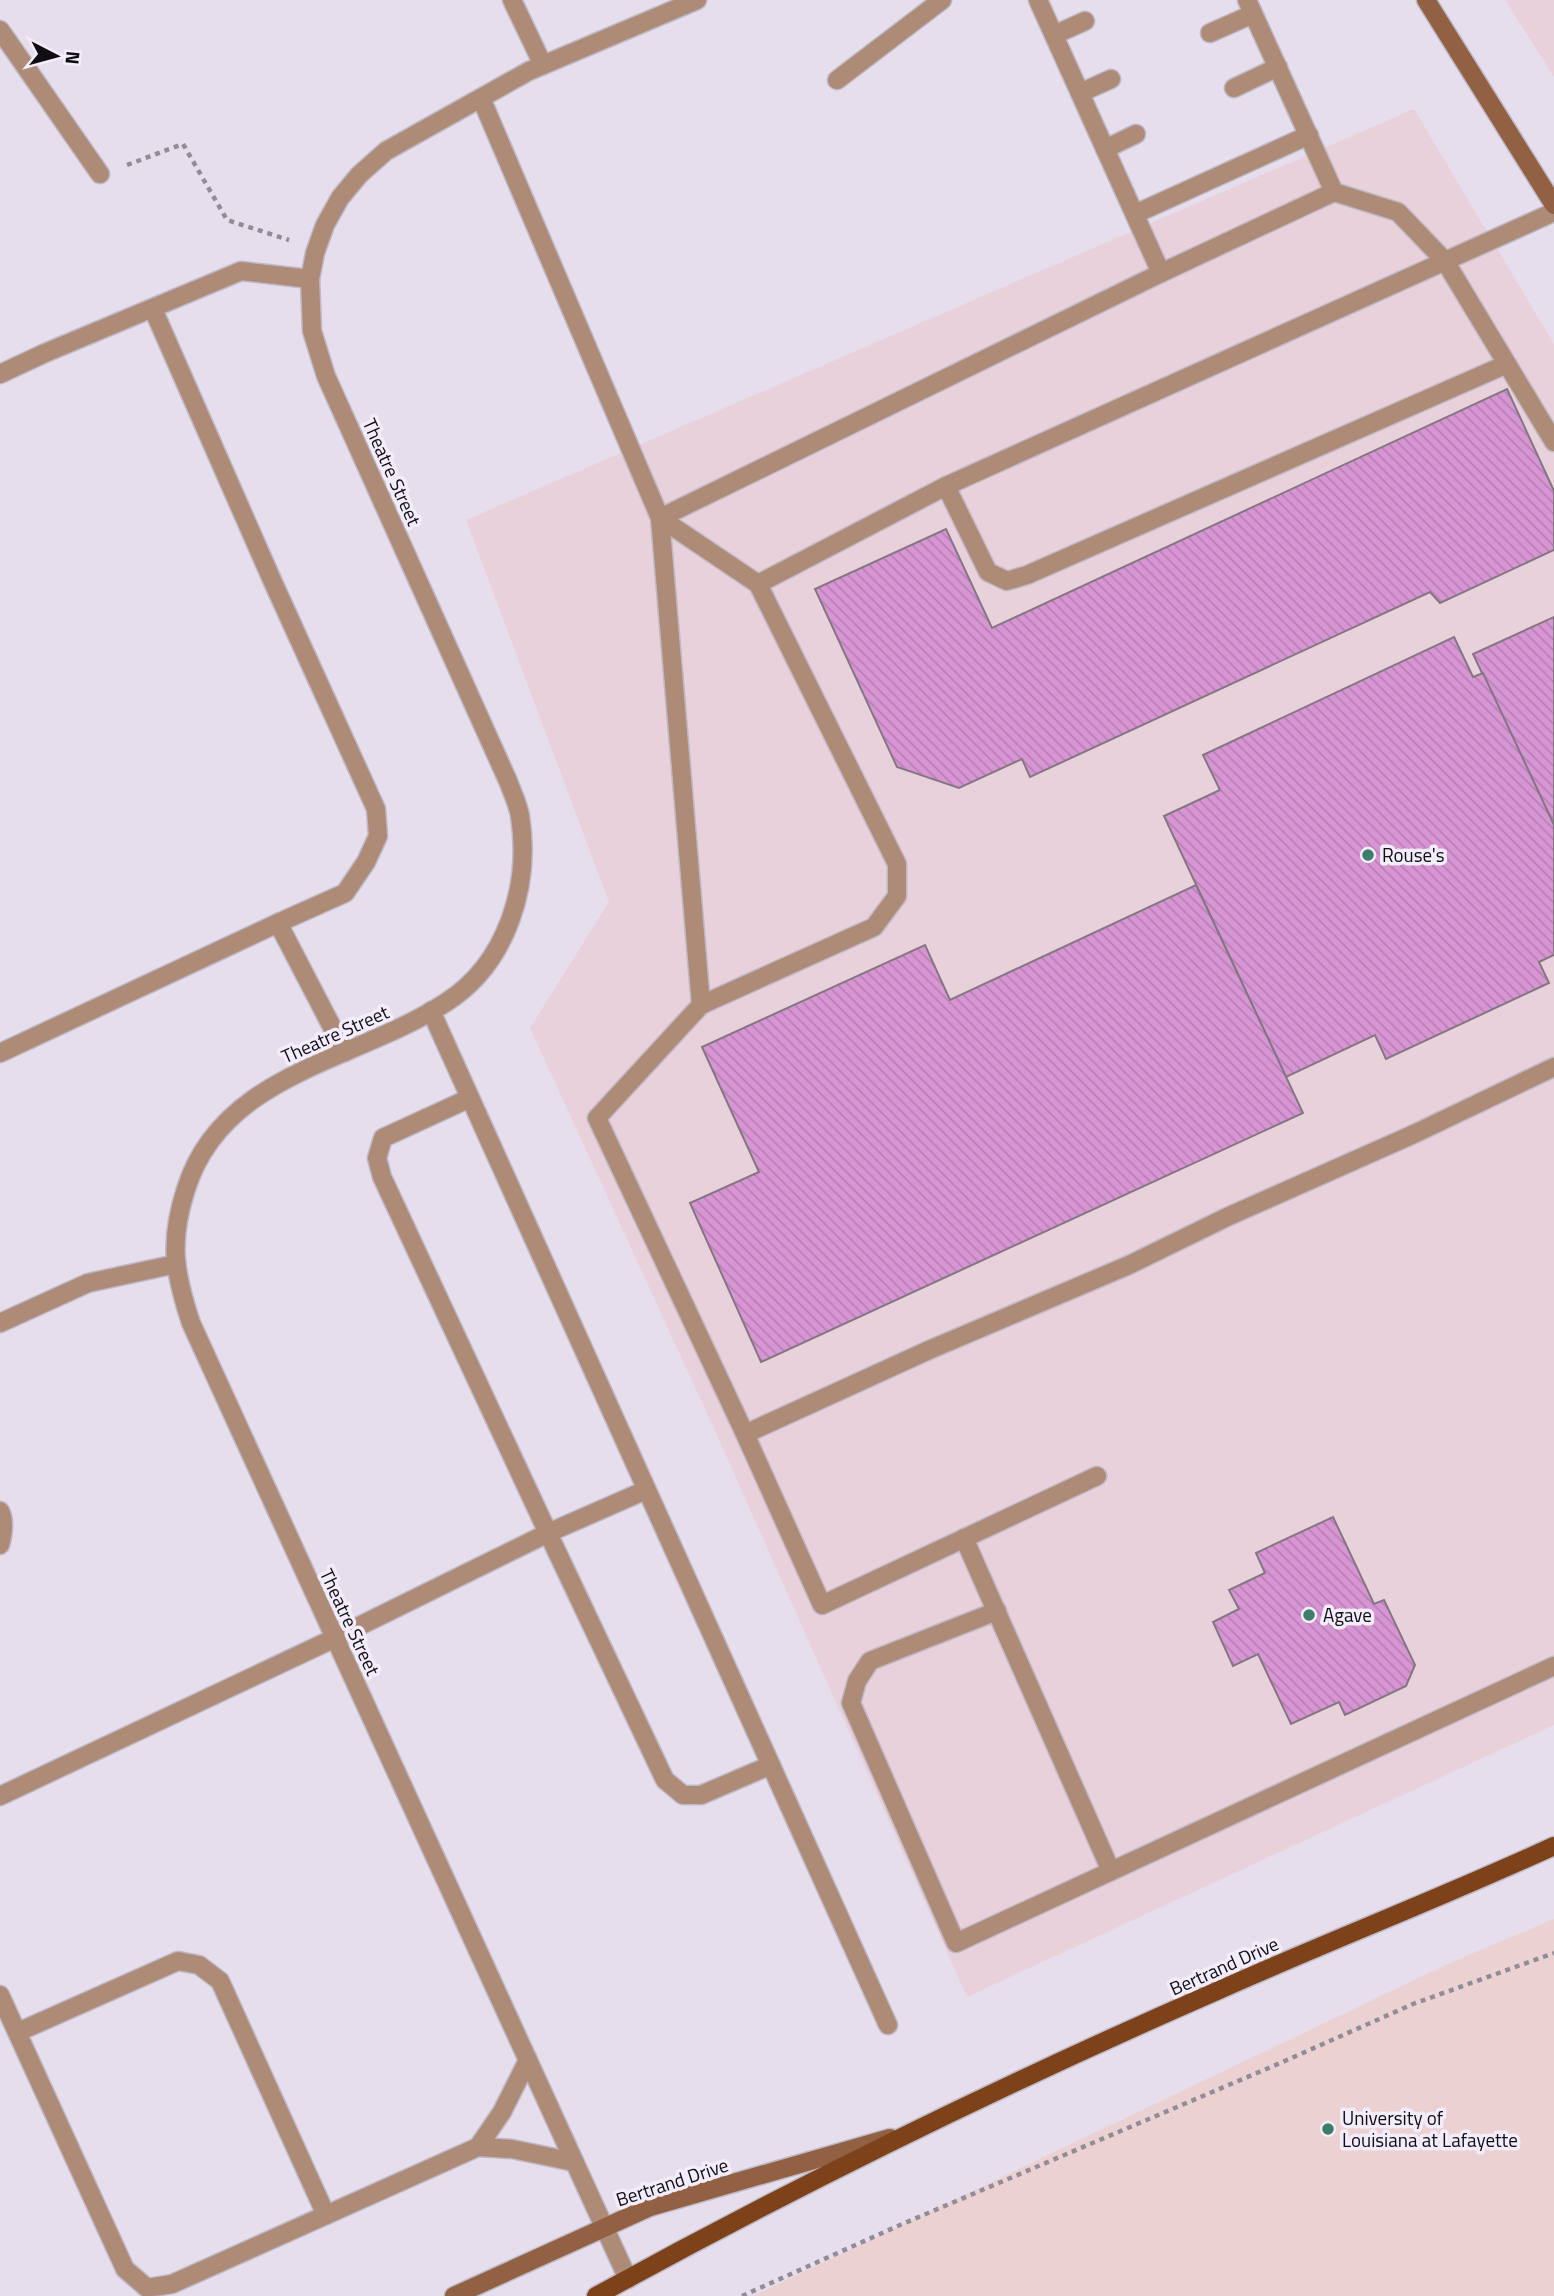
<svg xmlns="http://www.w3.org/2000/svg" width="1554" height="2296" font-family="'Titillium Web',sans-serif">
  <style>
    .commercial { fill: #e9d1db }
    .education { fill: #ebd1d2 }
    .building { fill: url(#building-back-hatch); stroke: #837782; stroke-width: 2 }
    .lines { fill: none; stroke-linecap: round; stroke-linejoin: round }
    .service-casing { stroke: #bfb9c6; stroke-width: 21 }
    .minor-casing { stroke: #bfb9c6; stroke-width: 21 }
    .secondary-casing { stroke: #bfb9c6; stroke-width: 21 }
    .primary-casing { stroke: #bfb9c6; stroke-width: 21 }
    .path { stroke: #918c96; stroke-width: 4.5; stroke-dasharray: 5 5; stroke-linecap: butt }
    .service { stroke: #ae8b77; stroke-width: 18 }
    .minor { stroke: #ae8b77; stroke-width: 18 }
    .secondary { stroke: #926143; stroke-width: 18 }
    .primary { stroke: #7d4219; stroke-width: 18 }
    .poi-dot { fill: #3e7d6a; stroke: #f3ecfb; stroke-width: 2.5 }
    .labels { text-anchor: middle; stroke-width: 7; stroke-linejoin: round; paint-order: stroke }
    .street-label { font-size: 19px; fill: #100e12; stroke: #f3ecfb }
    .poi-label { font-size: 19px; fill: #100e12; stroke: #f3ecfb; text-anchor: start }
  </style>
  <defs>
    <pattern id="building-back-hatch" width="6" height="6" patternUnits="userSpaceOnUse" patternTransform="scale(1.75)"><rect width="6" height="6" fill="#d895d4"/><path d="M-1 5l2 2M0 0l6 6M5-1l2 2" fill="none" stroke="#b87fb5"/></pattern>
  </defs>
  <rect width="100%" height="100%" fill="#e6deed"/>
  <g class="commercial">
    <polygon points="1505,0 1554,0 1554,77"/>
    <polygon points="1414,109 1554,344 1554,1725 967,1997 716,1433 530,1028 609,902 466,520"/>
  </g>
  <polygon class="education" points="1554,1919 1554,2296 753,2296 1452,1962"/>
  <g class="building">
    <polygon points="1507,389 1554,491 1554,550 1440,603 1430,592 1030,777 1022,759 959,788 897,767 815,589 946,529 992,628"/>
    <polygon points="1554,617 1554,825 1473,654"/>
    <polygon points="1454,637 1473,677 1483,673 1554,825 1554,955 1539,962 1549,983 1386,1059 1375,1035 1286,1077 1164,816 1220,790 1203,755"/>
    <polygon points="1196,885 1303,1113 761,1362 690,1203 759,1172 702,1047 925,945 950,1000"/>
    <polygon points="1333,1517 1374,1604 1384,1600 1415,1665 1406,1686 1345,1715 1339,1702 1291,1724 1258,1654 1233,1666 1213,1622 1239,1609 1229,1590 1265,1573 1256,1553"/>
  </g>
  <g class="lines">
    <g class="service-casing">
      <g id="service">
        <polyline points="512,0 543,65"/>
        <polyline points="1038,0 1161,273 1334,192"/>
        <polyline points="1247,0 1334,192 1398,212 1445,261 1554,442"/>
        <polyline points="1210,33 1253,14"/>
        <polyline points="1054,35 1085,21"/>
        <polyline points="837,80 942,0"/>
        <polyline points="1234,88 1278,67"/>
        <polyline points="1080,93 1111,79"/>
        <polyline points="481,98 660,518 701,1005 597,1118 745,1434"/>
        <polyline points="1105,149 1136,134"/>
        <polyline points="1135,214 1309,135"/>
        <polyline points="153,309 272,580 376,809 378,836 366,862 345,893 278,923"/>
        <polyline points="0,374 45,353 241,271 310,279"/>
        <polyline points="946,486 988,572 1007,581 1027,575 1507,364"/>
        <polyline points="660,518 758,584 897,864 897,896 874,927 701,1005"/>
        <polyline points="660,518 1161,273"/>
        <polyline points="758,584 946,486 1554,212"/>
        <polyline points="431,1011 888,2025"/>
        <polyline points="0,1053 278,923 345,1052"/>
        <polyline points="470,1098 383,1138 377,1158 382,1177 548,1533 646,1490"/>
        <polyline points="0,1323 88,1283 176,1264"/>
        <polyline points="1097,1476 822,1605 745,1434 929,1350 1129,1265 1227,1217 1414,1134 1554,1067"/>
        <path d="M0 1511C5 1521 3 1534 0 1545"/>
        <polyline points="964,1538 1111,1871"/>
        <polyline points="997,1611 870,1661 857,1681 851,1703 956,1943 1554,1666"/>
        <polyline points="0,1796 335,1638 548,1533 665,1780 683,1795 701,1795 771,1765"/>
        <polyline points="0,1995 125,2269 147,2288 172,2284 478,2147 512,2149 574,2162"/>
        <polyline points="18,2032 178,1961 199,1965 220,1981 326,2215"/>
        <polyline points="478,2147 502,2112 528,2060"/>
      </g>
    </g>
    <g class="minor-casing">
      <g id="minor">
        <polyline points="0,30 100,174"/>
        <path d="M628 2279 191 1323C174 1272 169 1241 186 1189 222 1073 356 1061 445 1003 507 964 531 886 520 816 518 804 512 792 508 781L326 376 312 331 310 279 315 253 325 225 340 198 359 175 386 151 529 71 697 0"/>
      </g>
    </g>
    <g class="secondary-casing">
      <g id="secondary">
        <polyline points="1426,0 1554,205"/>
        <polyline points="454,2296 650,2207 890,2138"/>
      </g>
    </g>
    <g class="primary-casing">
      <path id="primary" d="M596 2296C798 2185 1006 2083 1217 1991 1329 1941 1443 1897 1554 1846"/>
    </g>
    <g class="path">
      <polyline points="127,165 183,144 227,220 289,240"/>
      <polyline points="742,2296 900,2225 1278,2064 1413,2004 1554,1953"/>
    </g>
    <use href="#service" class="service"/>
    <use href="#minor" class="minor"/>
    <use href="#secondary" class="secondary"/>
    <use href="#primary" class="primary"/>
  </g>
  <g class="poi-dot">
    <circle cx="1368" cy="855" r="7"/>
    <circle cx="1309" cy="1615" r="7"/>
    <circle cx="1328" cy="2129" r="7"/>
  </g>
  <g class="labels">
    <g class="street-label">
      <text transform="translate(392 472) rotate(66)" y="7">Theatre Street</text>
      <text transform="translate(335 1034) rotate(-24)" y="7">Theatre Street</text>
      <text transform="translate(350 1622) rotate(65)" y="7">Theatre Street</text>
      <text transform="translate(1224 1966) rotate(-24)" y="7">Bertrand Drive</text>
      <text transform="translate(672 2182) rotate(-18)" y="7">Bertrand Drive</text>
    </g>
    <g class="poi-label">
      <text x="1382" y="862">Rouse's</text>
      <text x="1323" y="1622">Agave</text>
      <text x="1342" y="2125">University of<tspan x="1342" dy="22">Louisiana at Lafayette</tspan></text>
    </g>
  </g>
  <g transform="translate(56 56) rotate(96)" stroke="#f3ecfb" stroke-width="5" paint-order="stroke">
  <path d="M0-5L12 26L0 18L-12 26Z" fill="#100e12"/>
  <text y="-10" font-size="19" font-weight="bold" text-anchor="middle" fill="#100e12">N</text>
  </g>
</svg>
